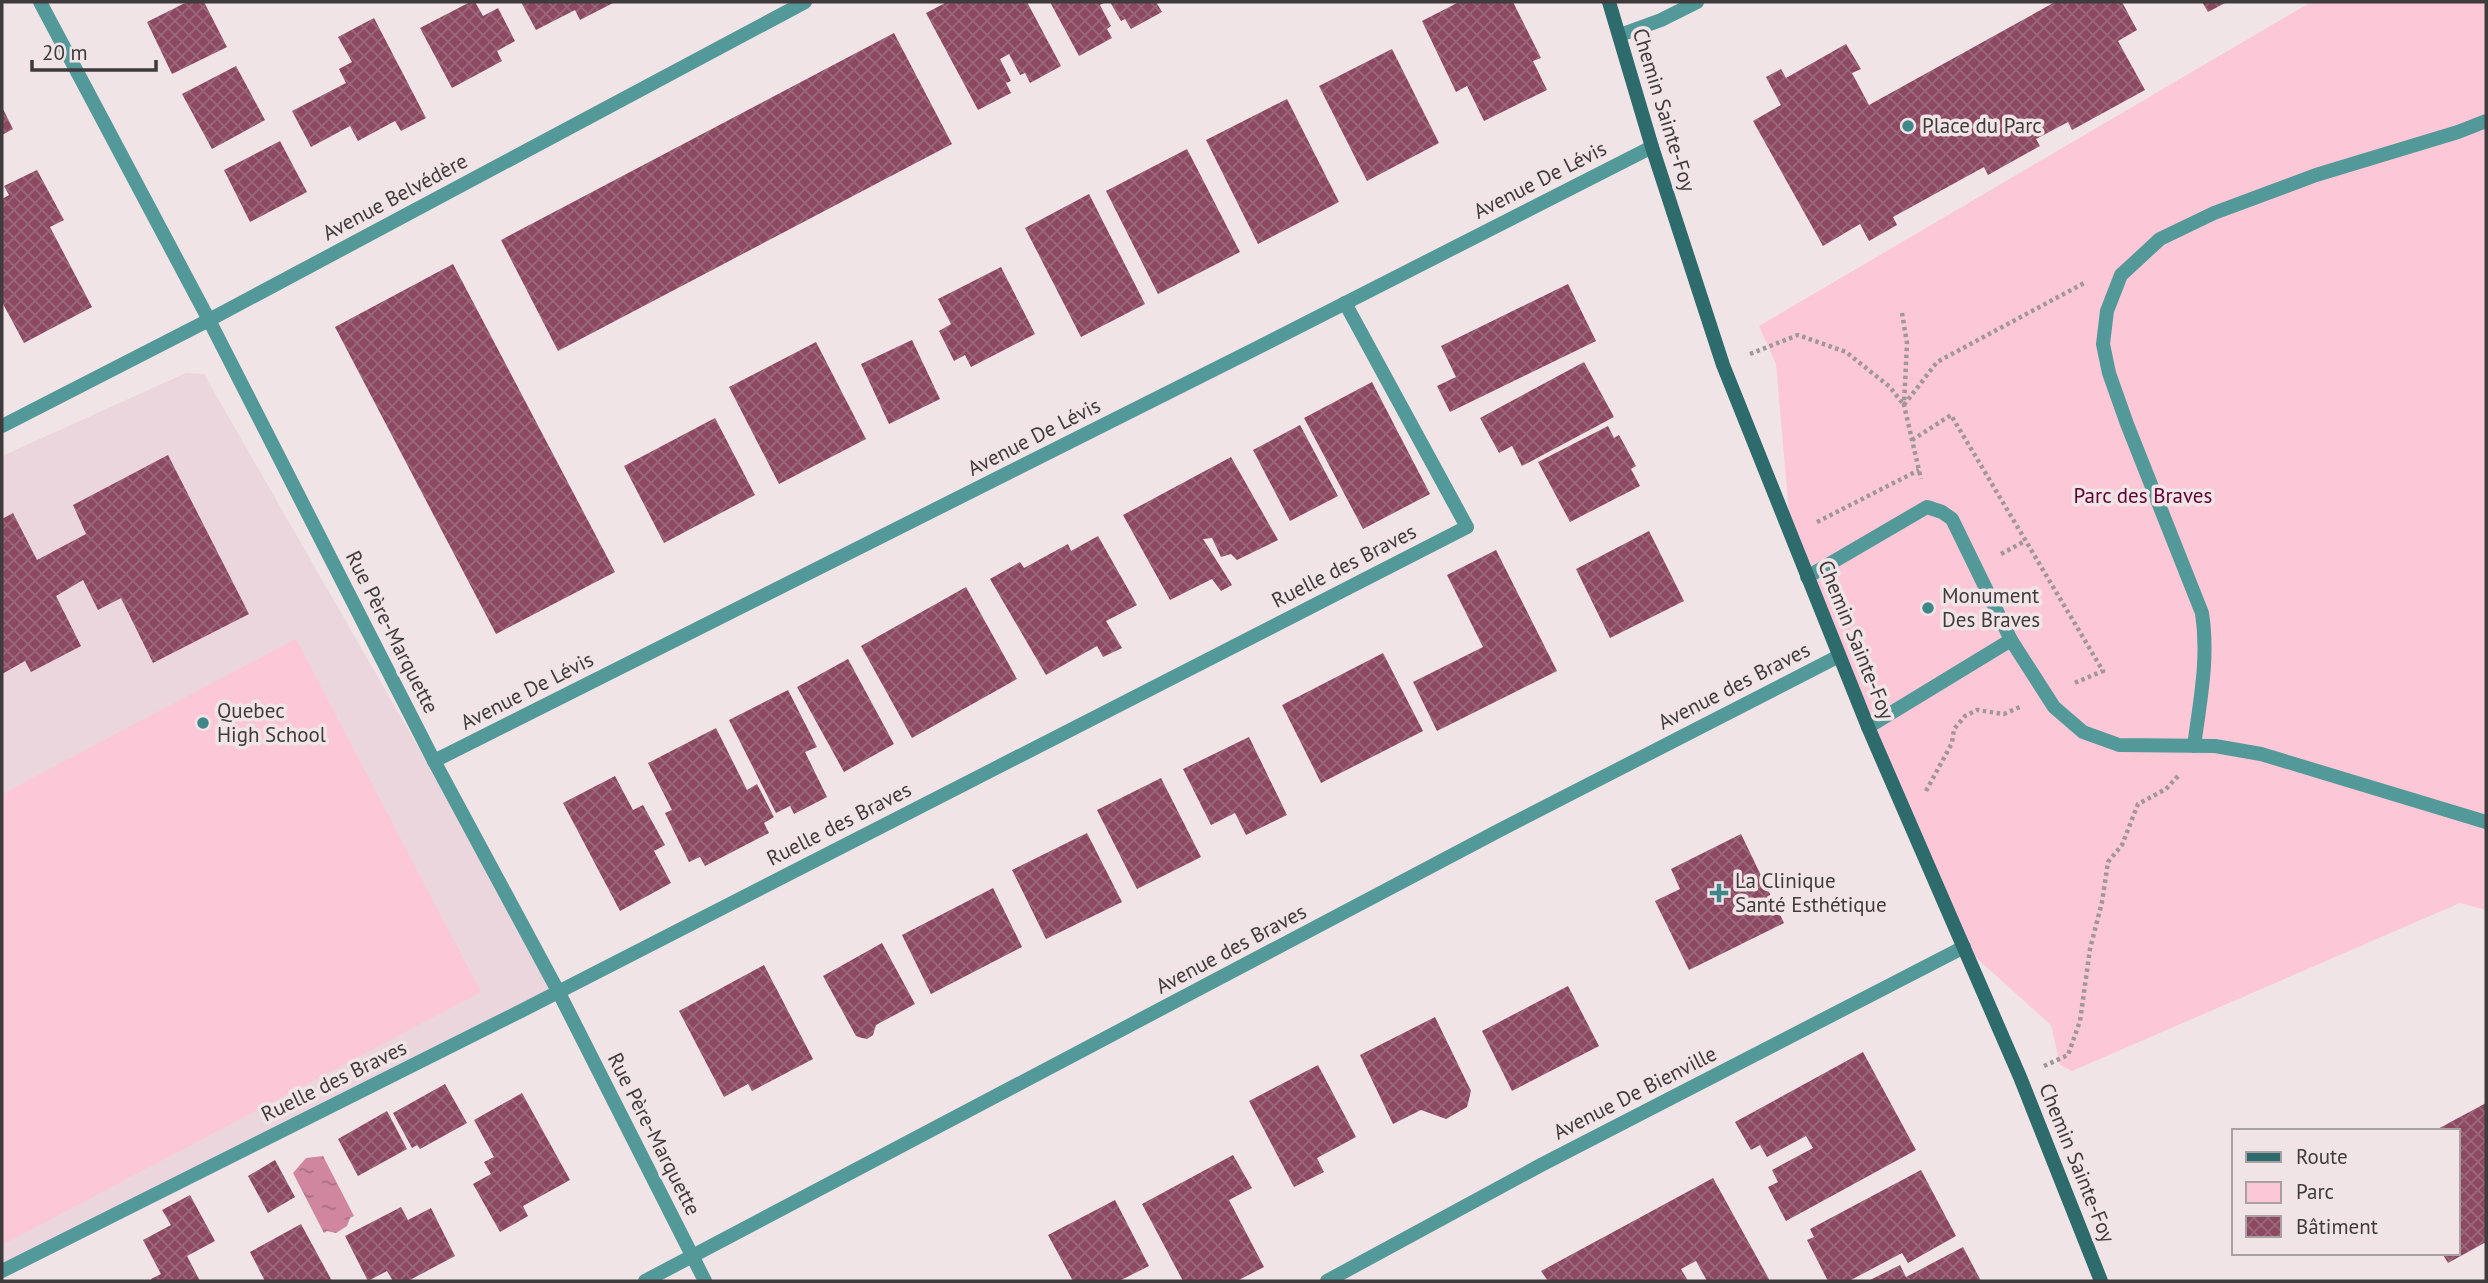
<svg xmlns="http://www.w3.org/2000/svg" width="2488" height="1283" font-family="'PT Sans',sans-serif">
  <style>
    .built { fill: #ead6dc }
    .green { fill: #fcc8d8 }
    .water { fill: url(#water-ripples) }
    .building { fill: url(#building-cross-hatch) }
    .lines { fill: none; stroke-linecap: round; stroke-linejoin: round }
    .path { stroke: #a1979a; stroke-width: 4.5; stroke-dasharray: 3.5 3.5; stroke-linecap: butt }
    .service { stroke: #549999; stroke-width: 14 }
    .minor { stroke: #549999; stroke-width: 14 }
    .tertiary { stroke: #549999; stroke-width: 14 }
    .secondary { stroke: #2d6b6c; stroke-width: 14 }
    .poi-dot { fill: #3f8788; stroke: #f1e4e7; stroke-width: 2.5 }
    .labels { text-anchor: middle; stroke-width: 7; stroke-linejoin: round; paint-order: stroke }
    .street-label { font-size: 21px; fill: #3f3a3b; stroke: #f1e4e7 }
    .poi-label { font-size: 21px; fill: #3f3a3b; stroke: #f1e4e7; text-anchor: start }
    .park-label { font-size: 21px; fill: #5e0231; stroke: #f1e4e7 }
  </style>
  <defs>
    <pattern id="water-ripples" width="26" height="14" patternUnits="userSpaceOnUse" patternTransform="scale(1.75)"><rect width="26" height="14" fill="#d0869f"/><path d="M2 4q2-2 4 0t4 0M15 11q2-2 4 0t4 0" fill="none" stroke="#aa6f83"/></pattern>
    <pattern id="building-cross-hatch" width="8" height="8" patternUnits="userSpaceOnUse" patternTransform="scale(1.75)"><rect width="8" height="8" fill="#8d4962"/><path d="M0 0l8 8M0 8l8-8" fill="none" stroke="#9b687a"/></pattern>
  </defs>
  <rect width="100%" height="100%" fill="#f1e4e7"/>
  <polygon class="built" points="186,373 204,374 558,991 2,1271 2,456"/>
  <g class="green">
    <polygon points="2311,2 2486,2 2486,910 2460,903 2072,1071 2060,1065 2051,1025 1964,947 1791,536 1776,364 1759,326"/>
    <polygon points="296,639 481,992 2,1245 2,794"/>
  </g>
  <polygon class="water" points="323,1156 354,1216 350,1218 347,1226 336,1233 327,1231 324,1233 293,1173 306,1158"/>
  <g class="building">
    <polygon points="187,2 204,2 227,47 172,74 147,22"/>
    <polygon points="470,2 475,2 483,16 498,8 515,41 497,51 502,61 452,88 420,28"/>
    <polygon points="521,2 615,2 580,20 575,10 536,30"/>
    <polygon points="947,2 1027,2 1061,66 1030,83 1025,73 1020,75 1009,54 1000,59 1011,81 1006,83 1011,93 978,110 926,13"/>
    <polygon points="1050,2 1106,2 1100,5 1111,26 1107,29 1112,38 1079,56"/>
    <polygon points="1110,2 1156,2 1162,12 1131,29 1125,19 1121,21"/>
    <polygon points="1459,2 1513,2 1541,58 1533,61 1547,90 1484,121 1467,86 1456,92 1422,21"/>
    <polygon points="2055,2 2122,2 2137,30 2118,41 2145,90 2072,130 2068,122 2036,139 2040,146 1988,175 1984,167 1893,217 1897,225 1869,241 1860,224 1823,246 1753,121 1781,105 1766,77 1781,69 1786,78 1846,44 1861,69 1852,73 1869,105"/>
    <polygon points="2202,2 2227,2 2208,12"/>
    <polygon points="374,18 426,118 401,131 395,121 358,141 350,126 311,147 292,111 346,83 339,69 352,62 338,37"/>
    <polygon points="894,33 952,144 558,351 501,240"/>
    <polygon points="1392,49 1439,143 1367,181 1319,86"/>
    <polygon points="236,66 265,120 212,149 182,94"/>
    <polygon points="1287,99 1339,202 1258,244 1206,140"/>
    <polygon points="2,107 13,129 2,135"/>
    <polygon points="280,141 307,192 250,222 224,170"/>
    <polygon points="1187,149 1240,252 1158,294 1106,191"/>
    <polygon points="37,170 64,220 50,227 92,307 24,343 2,302 2,199 9,195 4,186"/>
    <polygon points="1089,194 1145,304 1081,337 1025,228"/>
    <polygon points="453,264 615,572 496,634 335,327"/>
    <polygon points="1001,267 1035,334 971,367 965,355 954,361 939,331 951,324 938,299"/>
    <polygon points="1568,284 1596,341 1450,412 1437,386 1456,377 1441,346"/>
    <polygon points="912,340 940,399 889,424 861,364"/>
    <polygon points="816,342 866,439 779,484 729,387"/>
    <polygon points="1584,362 1614,417 1522,466 1512,446 1499,453 1480,418"/>
    <polygon points="1372,382 1430,494 1363,529 1304,418"/>
    <polygon points="715,418 755,495 664,543 624,466"/>
    <polygon points="1300,425 1338,496 1290,521 1253,450"/>
    <polygon points="1608,426 1614,438 1619,435 1636,466 1631,469 1640,486 1570,522 1538,462"/>
    <polygon points="168,455 249,614 153,663 121,598 98,610 83,580 56,596 81,646 31,672 25,661 2,674 2,519 13,513 37,560 86,534 73,505"/>
    <polygon points="1231,457 1278,540 1237,560 1231,554 1221,557 1212,538 1203,539 1232,585 1221,591 1212,579 1170,600 1123,515"/>
    <polygon points="1649,531 1684,601 1610,638 1576,569"/>
    <polygon points="1098,536 1137,605 1106,621 1122,648 1103,657 1097,646 1046,675 990,579 1020,562 1024,568 1068,544 1071,551"/>
    <polygon points="1496,550 1557,671 1437,731 1413,682 1483,647 1447,575"/>
    <polygon points="966,587 1017,679 912,738 861,646"/>
    <polygon points="1383,653 1423,731 1321,783 1282,705"/>
    <polygon points="848,659 894,744 844,772 797,687"/>
    <polygon points="788,690 817,747 805,752 827,797 794,814 790,806 776,813 729,720"/>
    <polygon points="716,728 747,790 757,784 774,817 764,823 769,833 705,866 700,857 689,862 665,813 672,810 648,763"/>
    <polygon points="1249,737 1287,815 1246,835 1235,813 1211,825 1183,769"/>
    <polygon points="615,776 633,810 643,805 665,845 654,851 671,883 620,911 563,803"/>
    <polygon points="1161,778 1201,857 1137,889 1097,810"/>
    <polygon points="1087,833 1122,902 1046,939 1012,870"/>
    <polygon points="1741,834 1784,923 1689,970 1655,901 1680,889 1671,869"/>
    <polygon points="993,888 1022,947 931,994 902,935"/>
    <polygon points="882,943 915,1004 876,1025 873,1035 867,1039 862,1038 856,1036 823,976"/>
    <polygon points="764,965 813,1059 752,1091 748,1084 724,1097 679,1011"/>
    <polygon points="1568,986 1599,1046 1512,1091 1482,1031"/>
    <polygon points="1435,1017 1471,1091 1467,1107 1446,1119 1421,1110 1393,1124 1360,1055"/>
    <polygon points="1863,1052 1916,1150 1786,1221 1768,1187 1778,1182 1772,1170 1813,1148 1806,1136 1767,1157 1760,1145 1751,1150 1735,1122"/>
    <polygon points="1318,1065 1356,1137 1317,1158 1324,1172 1294,1187 1249,1101"/>
    <polygon points="445,1084 467,1123 420,1149 417,1145 412,1148 393,1113"/>
    <polygon points="522,1093 570,1180 523,1206 528,1216 500,1232 473,1184 491,1174 484,1162 494,1157 474,1120"/>
    <polygon points="2486,1103 2486,1242 2448,1263 2442,1253 2458,1253 2458,1131 2434,1131"/>
    <polygon points="387,1111 407,1149 358,1176 338,1139"/>
    <polygon points="1233,1155 1252,1188 1229,1200 1264,1267 1237,1281 1183,1281 1142,1204"/>
    <polygon points="275,1160 295,1197 268,1213 248,1176"/>
    <polygon points="1921,1170 1956,1236 1908,1263 1902,1253 1849,1281 1828,1281 1807,1240 1814,1237 1810,1229"/>
    <polygon points="1713,1178 1770,1281 1707,1281 1696,1261 1681,1269 1688,1281 1548,1281 1541,1271"/>
    <polygon points="190,1195 215,1241 187,1256 200,1281 152,1281 151,1279 161,1274 143,1240 171,1225 162,1210"/>
    <polygon points="1115,1200 1149,1266 1119,1281 1073,1281 1048,1235"/>
    <polygon points="401,1207 408,1220 431,1208 455,1256 408,1281 393,1281 387,1271 368,1281 345,1236"/>
    <polygon points="301,1224 332,1281 265,1281 250,1252"/>
    <polygon points="1963,1247 1981,1281 1868,1281 1900,1265 1906,1277"/>
  </g>
  <g class="lines">
    <g class="path">
      <polyline points="1902,313 1907,343 1904,405 1921,479"/>
      <polyline points="1750,354 1798,335 1846,352 1890,387 1904,405"/>
      <polyline points="1904,405 1937,362 2086,282"/>
      <polyline points="1912,440 1951,415 2103,671 2072,684"/>
      <polyline points="1817,522 1919,470"/>
      <polyline points="2001,554 2025,541"/>
      <polyline points="1926,791 1952,743 1954,729 1965,716 1977,710 2004,714 2022,706"/>
      <polyline points="2044,1066 2068,1055 2080,1021 2090,949 2102,902 2108,862 2122,845 2138,804 2166,789 2179,775"/>
    </g>
    <g class="service">
      <polyline points="1807,577 1927,507 1942,512 1952,519 2011,640 2054,707 2083,732 2119,745 2215,746 2261,754 2486,822"/>
      <polyline points="1868,727 2011,640"/>
      <path d="M2194 746C2200 701 2209 658 2202 613L2127 424 2109 373 2103 344 2107 311 2121 275 2160 239 2214 213 2316 175 2458 132 2486 121"/>
      <polyline points="2,1271 523,1010 1467,527 1345,303"/>
    </g>
    <g class="minor">
      <polyline points="40,2 209,320 434,761 558,991 705,1281"/>
      <polyline points="1620,35 1661,20 1697,2"/>
      <polyline points="434,761 1251,351 1652,147"/>
      <polyline points="645,1281 1500,830 1839,656"/>
      <polyline points="1327,1281 1541,1165 1964,947"/>
    </g>
    <polyline class="tertiary" points="2,426 209,320 805,2"/>
    <polyline class="secondary" points="1609,2 1652,147 1723,365 1868,727 2020,1077 2101,1281"/>
  </g>
  <g class="poi-dot">
    <circle cx="1908" cy="126" r="7"/>
    <circle cx="1928" cy="608" r="7"/>
    <circle cx="203" cy="723" r="7"/>
    <path d="M1715.5 882.5h7v7h7v7h-7v7h-7v-7h-7v-7h7z"/>
  </g>
  <g class="labels">
    <g class="street-label">
      <text transform="translate(1664 110) rotate(73)" y="7">Chemin Sainte-Foy</text>
      <text transform="translate(1540 180) rotate(-27)" y="7">Avenue De Lévis</text>
      <text transform="translate(395 197) rotate(-28)" y="7">Avenue Belvédère</text>
      <text transform="translate(1034 437) rotate(-27)" y="7">Avenue De Lévis</text>
      <text transform="translate(1344 566) rotate(-27)" y="7">Ruelle des Braves</text>
      <text transform="translate(392 632) rotate(63)" y="7">Rue Père-Marquette</text>
      <text transform="translate(1856 640) rotate(68)" y="7">Chemin Sainte-Foy</text>
      <text transform="translate(1734 686) rotate(-27)" y="7">Avenue des Braves</text>
      <text transform="translate(527 691) rotate(-27)" y="7">Avenue De Lévis</text>
      <text transform="translate(839 824) rotate(-27)" y="7">Ruelle des Braves</text>
      <text transform="translate(1231 949) rotate(-28)" y="7">Avenue des Braves</text>
      <text transform="translate(334 1081) rotate(-26)" y="7">Ruelle des Braves</text>
      <text transform="translate(1635 1093) rotate(-27)" y="7">Avenue De Bienville</text>
      <text transform="translate(654 1134) rotate(63)" y="7">Rue Père-Marquette</text>
      <text transform="translate(2077 1163) rotate(68)" y="7">Chemin Sainte-Foy</text>
    </g>
    <g class="poi-label">
      <text x="1922" y="133">Place du Parc</text>
      <text x="1942" y="603">Monument<tspan x="1942" dy="24">Des Braves</tspan></text>
      <text x="217" y="718">Quebec<tspan x="217" dy="24">High School</tspan></text>
      <text x="1735" y="888">La Clinique<tspan x="1735" dy="24">Santé Esthétique</tspan></text>
    </g>
    <g class="park-label">
      <text x="2143" y="503">Parc des Braves</text>
    </g>
  </g>
  <rect width="2488" height="1283" fill="none" stroke="#3f3a3b" stroke-width="7"/>
  <rect x="2232" y="1129" width="228" height="126" fill="#f1e4e7" stroke="#aaa0a2" stroke-width="2"/>
  <rect x="2246" y="1152" width="35" height="10" fill="#2d6b6c" stroke="#aaa0a2" stroke-width="2"/>
  <text x="2296" y="1164" font-size="21" fill="#3f3a3b">Route</text>
  <rect x="2246" y="1182" width="35" height="21" fill="#fcc8d8" stroke="#aaa0a2" stroke-width="2"/>
  <text x="2296" y="1199" font-size="21" fill="#3f3a3b">Parc</text>
  <rect x="2246" y="1216" width="35" height="21" fill="url(#building-cross-hatch)" stroke="#aaa0a2" stroke-width="2"/>
  <text x="2296" y="1234" font-size="21" fill="#3f3a3b">Bâtiment</text>
  <path d="M32 60v10h124v-10" fill="none" stroke="#3f3a3b" stroke-width="3.5"/>
  <text x="42" y="60" font-size="21" fill="#3f3a3b" stroke="#f1e4e7" stroke-width="5" paint-order="stroke">20 m</text>
</svg>
